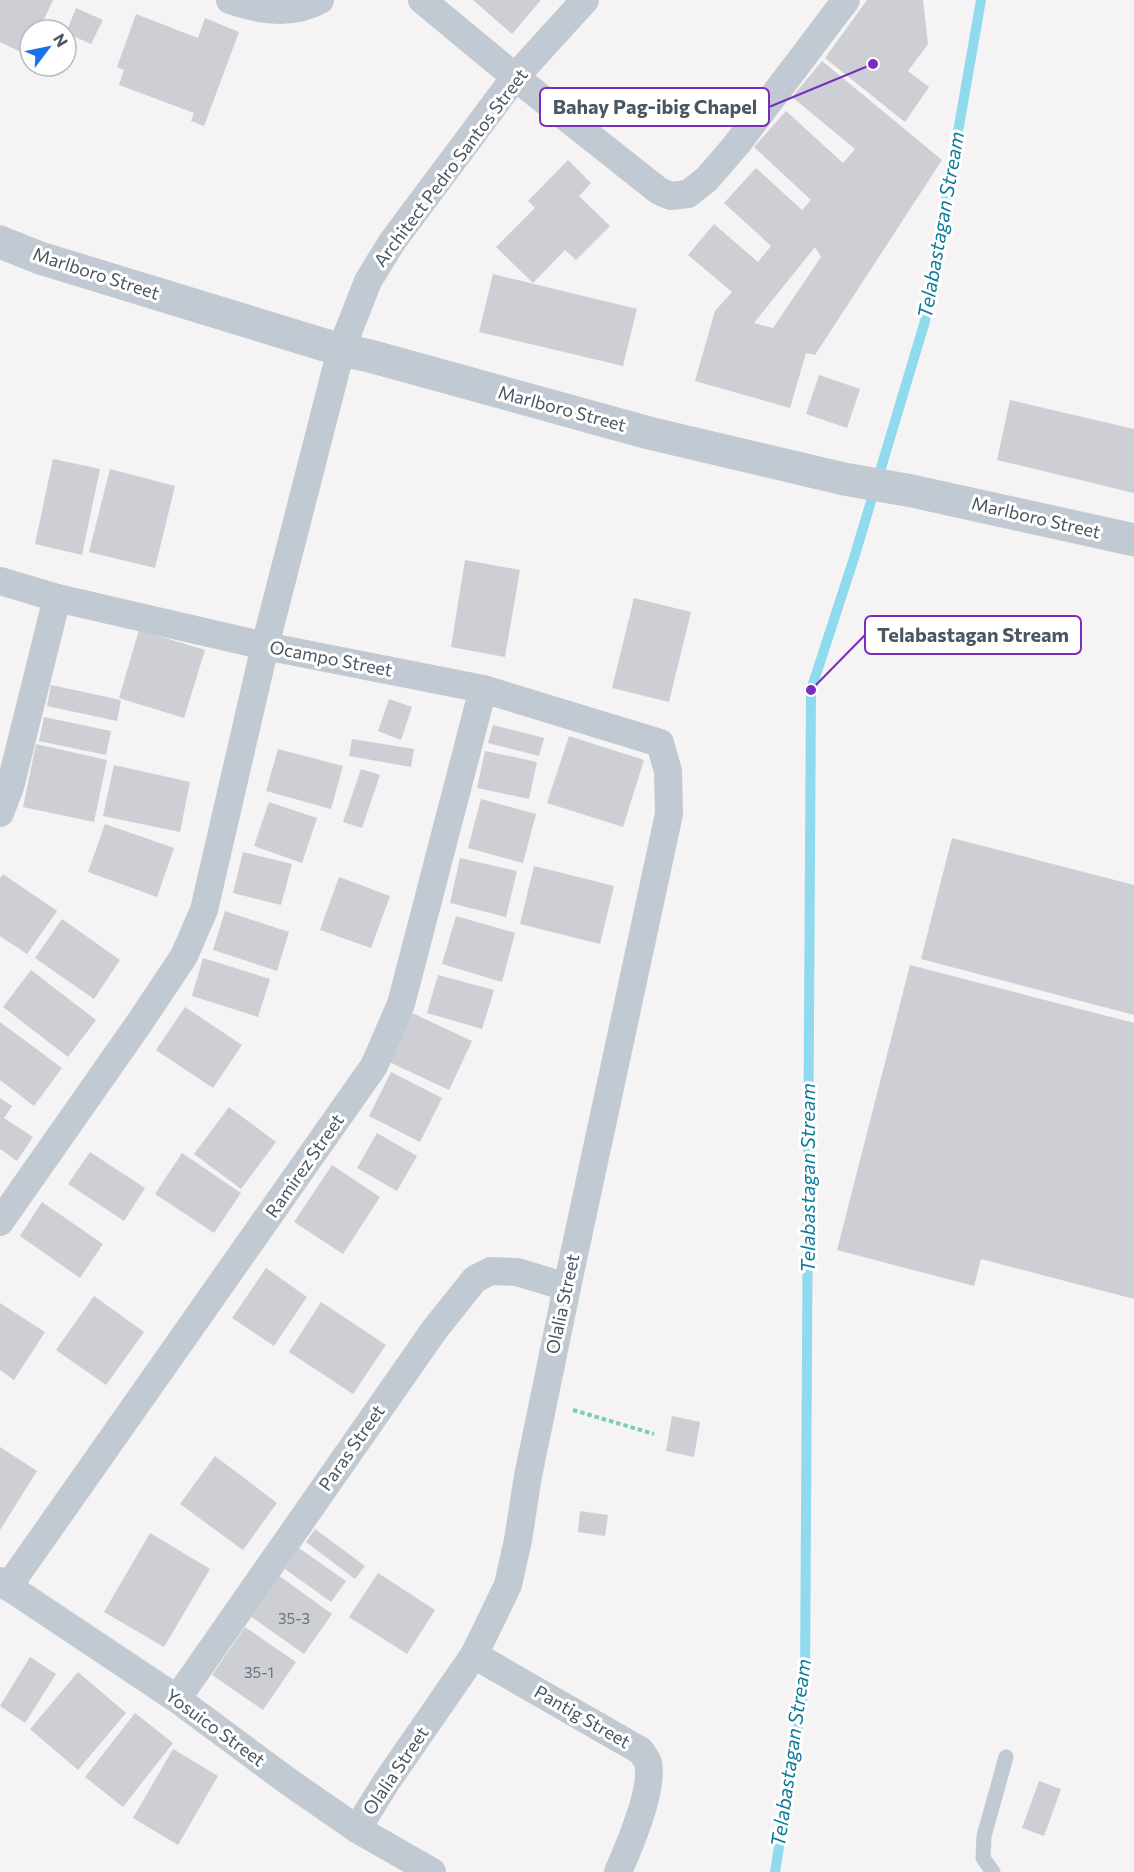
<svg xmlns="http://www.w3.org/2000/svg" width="1134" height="1872" font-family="Commissioner,sans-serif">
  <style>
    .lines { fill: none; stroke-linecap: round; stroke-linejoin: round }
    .stream { stroke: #90daee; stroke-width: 10 }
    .building { fill: #cdcfd5; fill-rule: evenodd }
    .path { stroke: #7ad0a6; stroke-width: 4; stroke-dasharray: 4.5 3; stroke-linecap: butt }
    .service { stroke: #c1cad2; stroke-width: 15 }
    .minor { stroke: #c1cad2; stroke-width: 28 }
    .tertiary { stroke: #c1cad2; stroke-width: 33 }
    .labels { text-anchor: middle; stroke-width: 6; stroke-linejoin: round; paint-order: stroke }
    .number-label { font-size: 15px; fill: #6b747e }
    .street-label { font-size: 18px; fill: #4a5661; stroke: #fff }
    .water-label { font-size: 20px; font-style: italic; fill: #0c7c9b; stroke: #fff }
    .leader { fill: none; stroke: #7b2cbf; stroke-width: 2 }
    .callout-dot { fill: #7b2cbf; stroke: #fff; stroke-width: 2 }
    .callout { fill: #fff; stroke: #7b2cbf; stroke-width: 2 }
    .callout-label { font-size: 20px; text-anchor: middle; font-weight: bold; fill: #4a5661 }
  </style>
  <rect width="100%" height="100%" fill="#f5f3f3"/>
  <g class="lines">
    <polyline class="stream" points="775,1872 805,1681 811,690 854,558 925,321 981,0"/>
  </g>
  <g class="building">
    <polygon points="0,0 53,0 39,30 30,30 30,49 27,55 0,42"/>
    <polygon points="473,0 541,0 512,34"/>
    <polygon points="867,0 923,0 928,44 908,71 929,87 905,122 825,58"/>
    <polygon points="76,8 103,20 91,44 66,33"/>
    <polygon points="136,14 198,38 205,18 239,32 204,126 191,121 194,113 119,85 124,70 117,67"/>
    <path d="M822 61 942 160 815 355 806 353 790 408 695 381 715 311 732 292 688 255 714 224 758 262 771 246 724 203 756 168 802 210 811 200 754 147 786 111 843 163 855 149 792 97ZM815 247 821 257 773 328 754 323Z"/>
    <polygon points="568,160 591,183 579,196 610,226 576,260 565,250 533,283 496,247 535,208 528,201"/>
    <polygon points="493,274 637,309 623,366 479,332"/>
    <polygon points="819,375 860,389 847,428 806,414"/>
    <polygon points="1010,400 1134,429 1134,493 997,460"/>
    <polygon points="53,459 100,469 82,555 35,544"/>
    <polygon points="110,469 175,486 155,568 89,552"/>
    <polygon points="465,560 520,570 505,657 451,647"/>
    <polygon points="634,598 691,612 669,702 612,688"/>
    <polygon points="139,630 205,650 184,718 119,698"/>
    <polygon points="51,685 121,700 117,721 47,706"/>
    <polygon points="389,699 412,707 401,740 378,731"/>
    <polygon points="44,717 111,731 106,755 39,741"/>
    <polygon points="493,725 544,738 539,756 488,743"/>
    <polygon points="569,736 644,760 623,827 547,803"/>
    <polygon points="352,739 414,749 411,767 349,756"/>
    <polygon points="36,744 107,760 94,822 23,807"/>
    <polygon points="278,749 343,766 331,809 266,791"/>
    <polygon points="485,751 537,762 529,799 477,788"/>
    <polygon points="114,765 190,782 180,832 103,816"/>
    <polygon points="361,769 380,775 362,828 343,822"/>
    <polygon points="481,799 536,814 523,863 468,848"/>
    <polygon points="269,802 317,818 302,863 254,846"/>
    <polygon points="105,824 174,848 157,897 88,872"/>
    <polygon points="952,838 1134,885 1134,1015 921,959"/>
    <polygon points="243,852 292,864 281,905 233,893"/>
    <polygon points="460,858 517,871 506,917 450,903"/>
    <polygon points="534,866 614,886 600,944 520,924"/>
    <polygon points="3,874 57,911 27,954 0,936 0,878"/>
    <polygon points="339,877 390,896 371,948 320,930"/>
    <polygon points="225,911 289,932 277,971 213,950"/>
    <polygon points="456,916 515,933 502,982 442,964"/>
    <polygon points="62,919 120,960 94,999 35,958"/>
    <polygon points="203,958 270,979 258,1017 192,996"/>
    <polygon points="910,965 1134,1023 1134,1299 981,1259 974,1286 837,1250"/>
    <polygon points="31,970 96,1020 68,1057 3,1007"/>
    <polygon points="438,975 494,990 482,1029 427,1013"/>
    <polygon points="185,1007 242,1045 213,1088 156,1050"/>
    <polygon points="410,1012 472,1041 449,1090 387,1061"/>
    <polygon points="0,1022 62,1068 34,1106 0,1080"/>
    <polygon points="391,1072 442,1098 420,1142 369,1116"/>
    <polygon points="0,1098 12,1106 4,1118 33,1137 17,1161 0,1149"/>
    <polygon points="229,1107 276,1142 241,1189 194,1154"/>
    <polygon points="377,1133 417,1156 397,1191 357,1168"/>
    <polygon points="90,1152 145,1188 124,1221 68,1184"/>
    <polygon points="182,1153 241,1193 214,1233 155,1194"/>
    <polygon points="332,1165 380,1197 343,1254 294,1222"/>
    <polygon points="42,1202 103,1244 80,1278 20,1236"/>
    <polygon points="266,1268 307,1297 274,1346 232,1318"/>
    <polygon points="94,1296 144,1332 106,1385 56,1350"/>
    <polygon points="321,1302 386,1345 353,1394 289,1352"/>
    <polygon points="0,1303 45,1332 14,1380 0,1370"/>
    <polygon points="672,1416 700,1422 694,1457 666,1451"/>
    <polygon points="0,1447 37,1471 0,1530"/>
    <polygon points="215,1456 277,1503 243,1550 180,1504"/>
    <polygon points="580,1511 608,1515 605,1536 578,1532"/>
    <polygon points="315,1529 365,1566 355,1579 306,1542"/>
    <polygon points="150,1533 210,1569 164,1647 104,1612"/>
    <polygon points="299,1548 346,1581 331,1602 285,1569"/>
    <polygon points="378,1573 435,1610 407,1654 349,1617"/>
    <polygon points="278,1575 332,1614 304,1654 250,1616"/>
    <polygon points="245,1627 296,1662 263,1710 212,1675"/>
    <polygon points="30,1657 56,1674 25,1723 0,1706"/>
    <polygon points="78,1672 126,1713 78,1770 30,1729"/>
    <polygon points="135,1713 173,1743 123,1807 85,1777"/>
    <polygon points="173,1749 218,1776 178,1845 133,1818"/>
    <polygon points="1039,1781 1061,1789 1044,1836 1022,1828"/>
  </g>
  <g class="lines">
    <polyline class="path" points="573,1410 654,1434"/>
    <polyline class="service" points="993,1872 983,1858 984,1836 1006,1757"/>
    <g class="minor">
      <path d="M230 0C259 10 291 16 320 0"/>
      <polyline points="422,0 515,77 659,191 671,196 688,194 707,179 737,144 846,0"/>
      <polyline points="0,581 57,598 265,646 483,689 660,743 668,771 669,814 567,1287 528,1476 518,1540 508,1585 474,1655 387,1781 357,1829"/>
      <polyline points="0,813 10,787 57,598"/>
      <polyline points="0,1222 140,1022 184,956 204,910 265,646 341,350 368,281 392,242 515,77 585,0"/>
      <polyline points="0,1581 177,1699 289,1782 357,1829 432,1872"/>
      <polyline points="8,1587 374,1066 401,1004 483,689"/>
      <path d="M474 1655 641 1751C643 1755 647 1759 648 1763 654 1789 629 1847 618 1872"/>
      <polyline points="177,1699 435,1329 475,1279 491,1271 517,1272 567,1287"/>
    </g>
    <polyline class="tertiary" points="0,242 40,258 341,350 370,356 649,433 844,479 912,491 1134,540"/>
  </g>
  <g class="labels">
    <g class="number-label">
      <text x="294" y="1624">35-3</text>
      <text x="259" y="1678">35-1</text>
    </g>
    <g class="street-label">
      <text transform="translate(451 168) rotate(-53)" y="6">Architect Pedro Santos Street</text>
      <text transform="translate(96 274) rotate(18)" y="6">Marlboro Street</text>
      <text transform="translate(562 409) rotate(15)" y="6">Marlboro Street</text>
      <text transform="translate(1036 518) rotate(13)" y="6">Marlboro Street</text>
      <text transform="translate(331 659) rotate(11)" y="6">Ocampo Street</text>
      <text transform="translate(305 1166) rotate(-55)" y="6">Ramirez Street</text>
      <text transform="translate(563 1304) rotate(-78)" y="6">Olalia Street</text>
      <text transform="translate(352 1448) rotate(-55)" y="6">Paras Street</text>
      <text transform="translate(582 1717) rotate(30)" y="6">Pantig Street</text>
      <text transform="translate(215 1728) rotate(36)" y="6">Yosuico Street</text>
      <text transform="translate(396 1771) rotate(-56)" y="6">Olalia Street</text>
    </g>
    <g class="water-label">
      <text transform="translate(941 225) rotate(-80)" y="7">Telabastagan Stream</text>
      <text transform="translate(808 1178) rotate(-90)" y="7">Telabastagan Stream</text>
      <text transform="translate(791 1753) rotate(-82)" y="7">Telabastagan Stream</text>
    </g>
  </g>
  <path class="leader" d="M873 64L769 107M811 690L865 635"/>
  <g class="callout-dot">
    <circle cx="873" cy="64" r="6"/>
    <circle cx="811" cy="690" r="6"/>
  </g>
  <g class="callout">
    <rect x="540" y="88" width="229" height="38" rx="6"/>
    <rect x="865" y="616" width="216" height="38" rx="6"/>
  </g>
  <g class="callout-label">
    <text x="655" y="114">Bahay Pag-ibig Chapel</text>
    <text x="973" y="642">Telabastagan Stream</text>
  </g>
  <g transform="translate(48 48) rotate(58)"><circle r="28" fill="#ffffff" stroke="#b7bbc0" stroke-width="1.5"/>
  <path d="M0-4.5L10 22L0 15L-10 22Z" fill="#1a73e8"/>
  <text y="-9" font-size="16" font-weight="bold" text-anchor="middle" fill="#4a5661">N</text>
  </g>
</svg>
